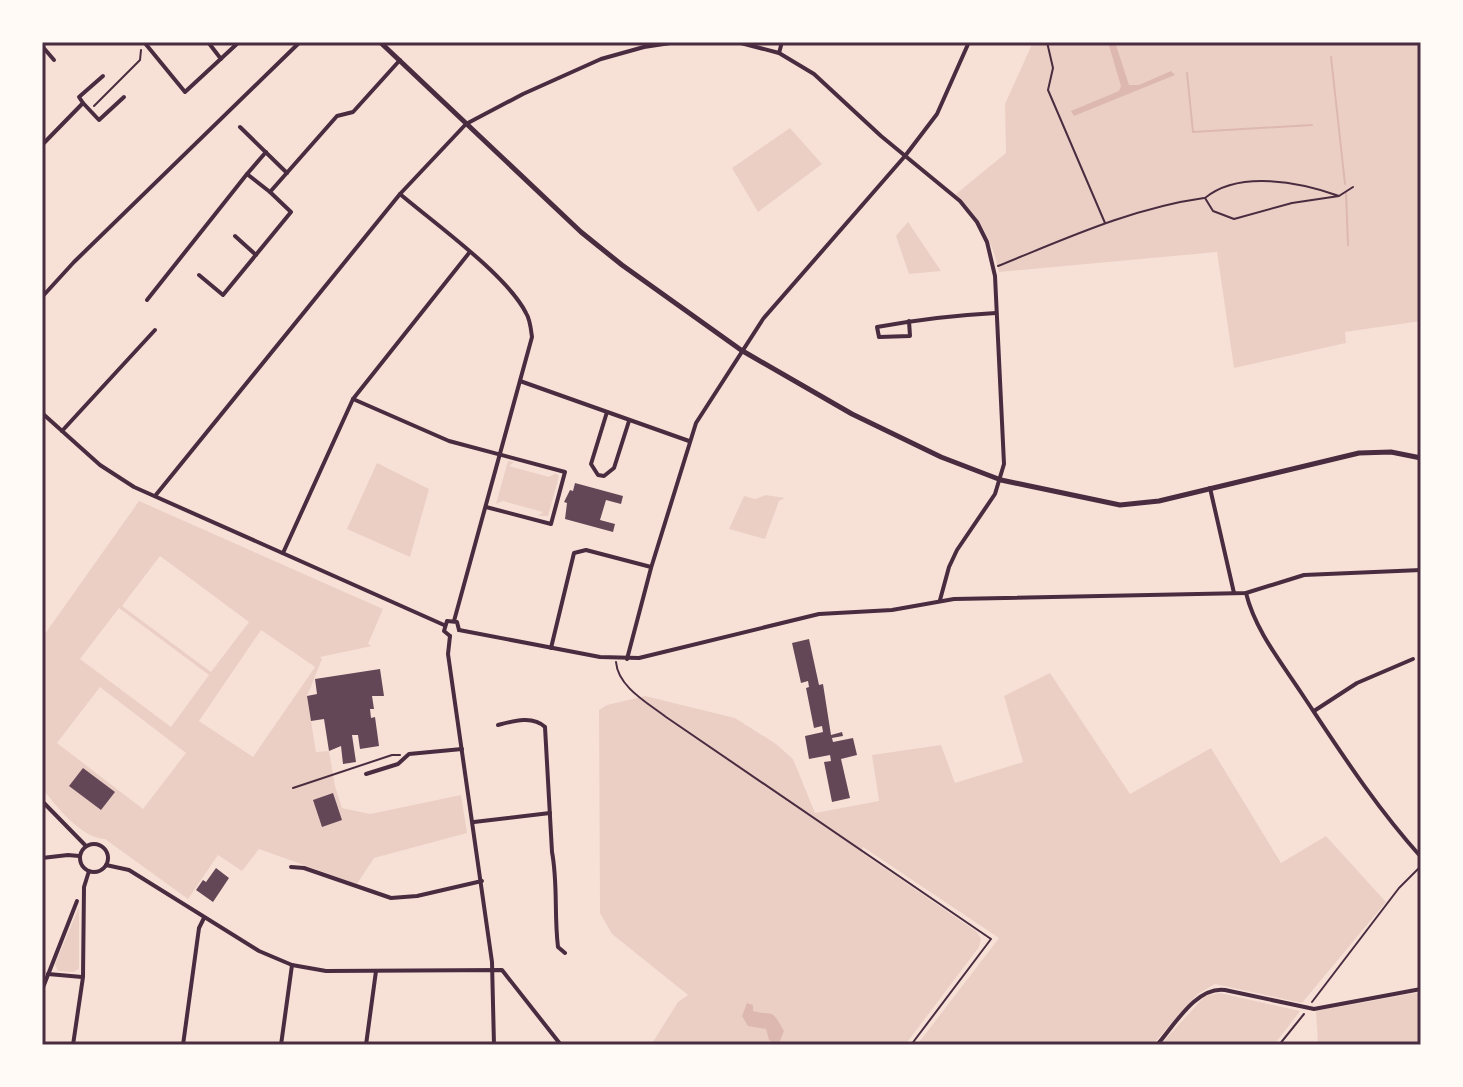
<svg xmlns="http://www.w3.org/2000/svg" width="1463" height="1087" font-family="Karla,sans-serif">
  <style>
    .green { fill: #ebcfc5; fill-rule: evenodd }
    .water { fill: #dcb8b0 }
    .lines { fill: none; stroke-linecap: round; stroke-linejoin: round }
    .stream { stroke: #dcb8b0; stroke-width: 2 }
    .building { fill: #644757 }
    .path { stroke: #4a2c40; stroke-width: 2 }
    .minor { stroke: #4a2c40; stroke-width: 4 }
    .secondary { stroke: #4a2c40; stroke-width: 5 }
    .neatline { fill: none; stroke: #4a2c40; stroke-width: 3 }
  </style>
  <rect width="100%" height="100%" fill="#f7e1d7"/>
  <g class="green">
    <path d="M1033 42H1421V321L1345 332 1346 343 1234 368 1217 252 999 272C992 239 979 217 956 194L1006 153 1005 104Z"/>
    <polygon points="790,128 822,164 758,212 732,168"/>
    <polygon points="908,222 941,271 909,274 896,236"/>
    <polygon points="508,461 514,462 509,466 549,477 556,473 559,476 548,516 538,516 543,512 503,501 496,504"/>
    <polygon points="377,463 429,489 410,557 347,529"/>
    <polygon points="766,495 785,498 779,501 765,539 729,529 744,496 755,499"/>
    <path d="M139 501 383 609 368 644 372 646 320 657 322 659 307 696 316 752 329 751 335 786 342 808 370 814 461 795 467 833 374 858 357 884 259 849 242 871 218 855 188 899 105 839C81 838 56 806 42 788V638ZM160 556 249 622 211 672 122 606ZM119 608 209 675 171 727 80 659ZM261 630 315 667 253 757 199 721ZM100 687 186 753 143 809 57 743Z"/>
    <polygon points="1050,673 1130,794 1211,748 1281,863 1326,836 1386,902 1302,1003 1215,984 1198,994 1155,1042 1157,1045 917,1045 999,938 863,847 861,852 977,932 981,939 979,947 905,1045 651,1045 678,1002 688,995 612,934 600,913 599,710 607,705 645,696 735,718 776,744 793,759 815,813 879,801 872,755 941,745 955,783 1023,762 1004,696"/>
    <polygon points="79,907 79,969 73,972 58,971 55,964"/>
    <polygon points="1421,992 1421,1045 1318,1045 1316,1011"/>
    <polygon points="1220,993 1300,1011 1274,1045 1160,1045 1205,996"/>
  </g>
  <g class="water">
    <polygon points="1108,42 1115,42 1129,85 1139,85 1171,71 1175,75 1074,116 1071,111 1119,91 1121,86"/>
    <path d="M747 1003 753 1005V1011C776 1017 770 1007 784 1031L780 1041 774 1043 769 1040 766 1029 748 1026 742 1016Z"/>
  </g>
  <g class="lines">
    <g class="stream">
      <polyline points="1331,57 1345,184"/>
      <polyline points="1187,73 1193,132 1312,125"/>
      <polyline points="1346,192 1348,245"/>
    </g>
  </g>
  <g class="building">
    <polygon points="575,483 623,496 621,504 606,500 600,520 615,524 613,532 565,519 567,503 564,502 570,490 573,491"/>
    <polygon points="809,639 819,685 823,684 831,735 842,732 843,736 832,738 833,742 853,738 857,755 841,759 850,798 832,802 824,762 831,761 830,755 809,759 805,736 823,732 822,726 814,728 806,688 809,687 808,681 801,683 792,643"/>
    <polygon points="380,669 384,696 372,696 374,709 370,709 371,718 375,717 379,746 360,749 358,735 352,735 356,762 343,764 341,746 329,751 324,719 311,721 307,696 317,694 315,679"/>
    <polygon points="83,768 115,792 101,810 69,786"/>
    <polygon points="333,793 342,820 322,827 313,800"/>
    <polygon points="216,868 229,878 213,902 196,890 203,880 206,882"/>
  </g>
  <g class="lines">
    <g class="path">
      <polyline points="1047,42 1053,68 1048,90 1105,223"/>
      <polyline points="94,106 140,60 141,50"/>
      <path d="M1339 196C1300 182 1239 170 1205 198L1213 211 1234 219 1292 203 1339 196 1353 187"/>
      <path d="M998 266C1065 239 1132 208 1204 198"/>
      <path d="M616 662C618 687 648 703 666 717L991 939 911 1045"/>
      <polyline points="293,788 392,755 400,755"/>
      <polyline points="1312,1002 1399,888 1421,866"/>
      <polyline points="1279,1045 1304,1014"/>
    </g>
    <g class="minor">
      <polyline points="144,42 185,92 239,42"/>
      <polyline points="208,42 221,59"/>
      <polyline points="737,42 779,53 814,74 881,136 960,201 977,222 987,242 995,276 1004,464 995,494 957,550 949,567 940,600"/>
      <polyline points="42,46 54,60"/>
      <polyline points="779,53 782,42"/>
      <polyline points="83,103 99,120 124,97"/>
      <polyline points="240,127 287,173"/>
      <polyline points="42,145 83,103 79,97 103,76"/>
      <polyline points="266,152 247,174 270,192"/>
      <path d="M400 194C434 223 507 275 526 313 530 319 531 329 532 337L454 621"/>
      <polyline points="235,236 256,255"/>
      <polyline points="199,275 223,295 291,212 270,192 337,116 353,112 400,60"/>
      <polyline points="42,297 74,262 300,42"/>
      <polyline points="147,300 247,174"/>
      <path d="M909 321 910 336 879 337 877 327C916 320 956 315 996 313"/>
      <polyline points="520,381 689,441"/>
      <polyline points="353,399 449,441 565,472 551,524 486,507"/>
      <polyline points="607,412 591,464 598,475 604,476 614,468 629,421"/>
      <polyline points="42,413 100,465 134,487 444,625"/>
      <polyline points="62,431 155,330"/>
      <polyline points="1210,488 1234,593"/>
      <polyline points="155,496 400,194 466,124 523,94 601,59 644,47 677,42"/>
      <polyline points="283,553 353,399 469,253"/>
      <path d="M1246 593C1255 630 1281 662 1302 694 1340 751 1375 806 1421 857"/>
      <polyline points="459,630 600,657 639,658 819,614 892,610 954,599 1246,593 1304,575 1421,570"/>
      <polyline points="450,636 448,654 492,962 494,1045"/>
      <polyline points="450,636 444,631 447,621 457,622 459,630"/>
      <polyline points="551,648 574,553 586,550 651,567"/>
      <polyline points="627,659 651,568 696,423 763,319 905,156 937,114 969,42"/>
      <polyline points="1314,711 1357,683 1413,659"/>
      <path d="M498 725C513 721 533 715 545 727L552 852C558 883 554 915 558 947L565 953"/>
      <polyline points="366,774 398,764 409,754 462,749"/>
      <polyline points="42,801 86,846"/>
      <polyline points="474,822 550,813"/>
      <circle cx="94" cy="858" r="14"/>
      <polyline points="42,858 68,855 79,856"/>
      <polyline points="106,865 129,870 259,951 292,965 326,971 502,970 561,1045"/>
      <polyline points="291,867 304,868 391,898 417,896 482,881"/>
      <polyline points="48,974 82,977"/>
      <polyline points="42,990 77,901"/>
      <polyline points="73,1045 83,977 84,887 89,871"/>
      <polyline points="183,1045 199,928 204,918"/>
      <polyline points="281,1045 292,965"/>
      <polyline points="366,1045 376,971"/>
      <path d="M1157 1045C1174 1026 1196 986 1225 990L1314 1009 1421 989"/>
    </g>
    <polyline class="secondary" points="380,42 581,232 622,265 741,350 852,414 941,457 1001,480 1120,505 1159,501 1359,453 1391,452 1421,458"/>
  </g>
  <rect width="1463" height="1087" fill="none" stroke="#fffaf5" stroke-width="88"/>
  <rect x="44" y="44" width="1375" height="999" class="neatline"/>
</svg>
